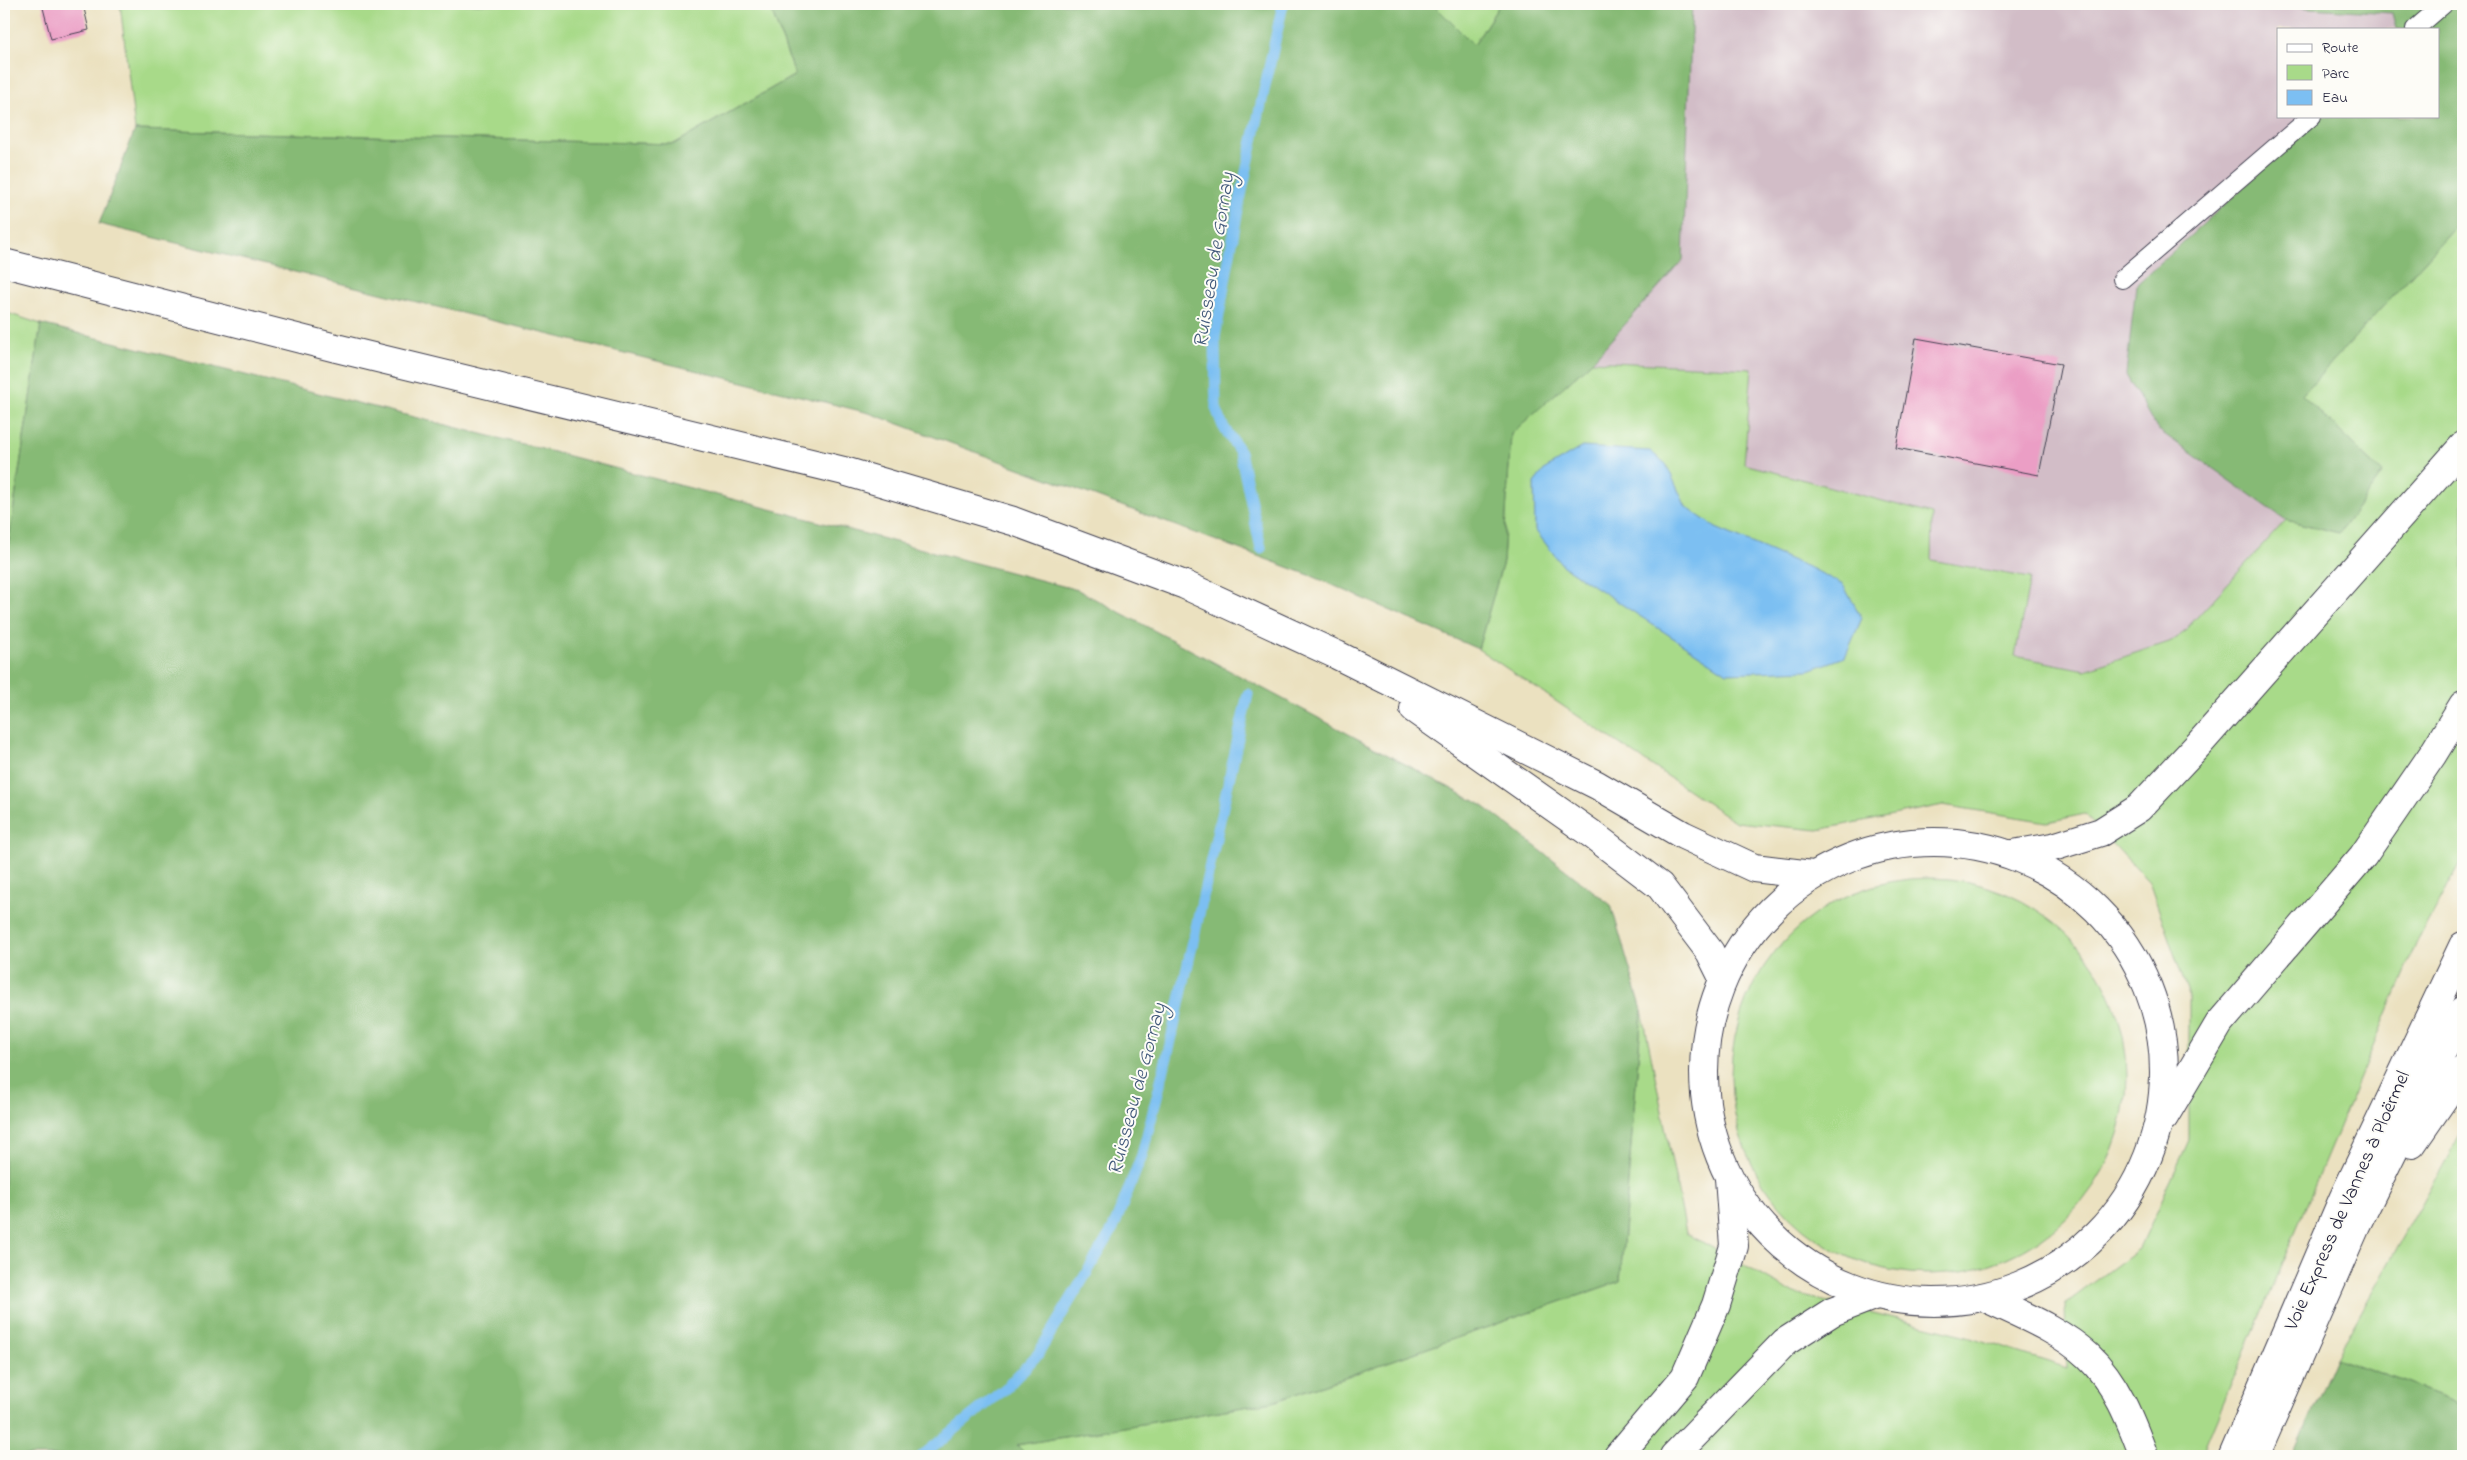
<svg xmlns="http://www.w3.org/2000/svg" width="2467" height="1460" font-family="'Indie Flower',sans-serif">
  <style>
    .industrial { fill: #d2bdc7 }
    .green { fill: #a8da89; stroke: #657e62 }
    .forest { fill: #86ba75; stroke: #546e58 }
    .water { fill: #7cbff2; stroke: #4f7096 }
    .lines { fill: none; stroke-linecap: round; stroke-linejoin: round }
    .stream { stroke: #7cbff2; stroke-width: 11 }
    .building { fill: #eb9ec5 }
    .service-casing { stroke: #403f4f; stroke-width: 20 }
    .secondary-casing { stroke: #403f4f; stroke-width: 30 }
    .trunk-casing { stroke: #403f4f; stroke-width: 30 }
    .service { stroke: #fff; stroke-width: 18 }
    .secondary { stroke: #fff; stroke-width: 28 }
    .trunk { stroke: #fff; stroke-width: 28 }
    .labels { text-anchor: middle; stroke-width: 4; stroke-linejoin: round; paint-order: stroke }
    .street-label { font-size: 20px; fill: #22223b; stroke: #fdfcf7 }
    .water-label { font-size: 21px; font-style: italic; fill: #42597b; stroke: #fdfcf7 }
  </style>
  <rect width="100%" height="100%" fill="#fdfcf7"/>
  <filter id="ink" filterUnits="userSpaceOnUse"><feTurbulence type="fractalNoise" baseFrequency=".02" numOctaves="2"/><feDisplacementMap in="SourceGraphic" scale="10" xChannelSelector="R" yChannelSelector="G"/><feConvolveMatrix kernelMatrix="1 2 1 2 8 2 1 2 1" color-interpolation-filters="sRGB"/></filter>
  <filter id="wash" filterUnits="userSpaceOnUse"><feTurbulence type="fractalNoise" baseFrequency=".0096" numOctaves="4" result="noise"/><feDisplacementMap in="SourceGraphic" scale="20" xChannelSelector="R" yChannelSelector="G"/><feGaussianBlur stdDeviation="1.12" result="paint"/><feColorMatrix in="noise" values="0 0 0 0 0 0 0 0 0 0 0 0 0 0 0 0 0 1.4 0 .05"/><feComposite in="paint" operator="in"/></filter>
  <g filter="url(#wash)">
    <rect width="100%" height="100%" fill="#ebe1c0"/>
    <polygon class="industrial" points="1692,4 2244,4 2392,13 2396,29 2278,29 2278,116 2322,116 2136,285 2126,375 2157,429 2286,520 2177,639 2084,670 2015,656 2030,578 1931,560 1932,514 1744,464 1752,369 1592,361 1683,260"/>
    <g class="green">
      <polygon points="120,4 769,4 795,75 674,144 135,130"/>
      <polygon points="1433,4 1500,4 1474,45"/>
      <polygon points="2463,219 2463,857 2417,942 2201,1456 1028,1456 1016,1445 1273,1402 1620,1281 1642,1010 1686,1233 1795,1294 1964,1335 2067,1368 2065,1304 2140,1248 2189,1140 2189,996 2149,882 2085,814 2047,822 1943,805 1818,830 1736,822 1478,649 1503,562 1511,433 1592,361 1752,369 1744,464 1932,514 1931,560 2030,578 2015,656 2085,670 2177,639 2286,520 2339,533 2383,473 2301,395"/>
      <polygon points="4,312 41,324 4,573"/>
      <circle cx="1929" cy="1076" r="198"/>
      <polygon points="2463,1130 2463,1404 2336,1357"/>
    </g>
    <g class="forest">
      <polygon points="769,4 1433,4 1474,45 1500,4 1692,4 1683,260 1592,361 1511,434 1503,562 1478,649 1312,576 869,413 99,224 135,130 674,144 795,75"/>
      <polygon points="2244,4 2463,4 2463,219 2302,395 2383,473 2339,533 2286,520 2157,429 2126,375 2136,285 2322,116 2438,116 2438,29 2396,29 2392,13"/>
      <polygon points="41,324 546,450 1078,590 1482,805 1611,905 1642,1010 1620,1281 1273,1402 1017,1445 1028,1456 4,1456 4,573"/>
      <polygon points="2336,1357 2463,1404 2463,1456 2293,1456"/>
    </g>
    <polygon class="water" points="1582,447 1650,451 1666,464 1686,507 1716,528 1813,569 1843,585 1862,618 1845,657 1809,670 1727,673 1563,566 1535,530 1534,483 1545,469"/>
    <g class="lines">
      <g class="stream">
        <polyline points="1261,548 1240,452 1223,426 1216,408 1215,337 1238,209 1283,4"/>
        <polyline points="922,1456 1006,1388 1038,1354 1113,1229 1142,1155 1169,1049 1248,694"/>
      </g>
    </g>
    <g id="blocks">
      <g class="building">
        <polygon points="42,4 83,4 89,30 51,39"/>
        <polygon points="1916,338 2061,364 2039,475 1896,448"/>
      </g>
    </g>
  </g>
  <g filter="url(#ink)">
    <use href="#blocks" fill-opacity="0" stroke="#403f4f" stroke-width="1"/>
    <g class="lines">
      <g class="service-casing">
        <g id="service">
          <polyline points="2415,29 2444,4"/>
          <polyline points="2122,279 2312,116"/>
        </g>
      </g>
      <g class="secondary-casing">
        <g id="secondary">
          <polyline points="4,263 336,348 844,471 1013,521 1185,585 1337,655 1597,785 1683,835 1754,868 1812,875"/>
          <polyline points="1414,709 1593,835 1660,886 1710,952 1723,978"/>
          <circle cx="1934" cy="1072" r="230"/>
          <polyline points="2013,854 2053,847 2101,832 2139,808 2200,743 2463,446"/>
          <polyline points="2164,1117 2219,1024 2363,856 2433,754 2463,705"/>
          <polyline points="1618,1456 1685,1377 1716,1305 1734,1246 1729,1178"/>
          <polyline points="1674,1456 1785,1342 1832,1312 1876,1295"/>
        </g>
      </g>
      <g class="trunk-casing">
        <g id="trunk">
          <polyline points="2412,1144 2463,1070"/>
          <path d="M1984 1297C2019 1314 2059 1329 2088 1356 2116 1382 2131 1421 2144 1456"/>
          <polyline points="2233,1456 2343,1199 2463,946"/>
          <polyline points="2255,1456 2356,1226 2463,1010"/>
        </g>
      </g>
      <use href="#service" class="service"/>
      <use href="#secondary" class="secondary"/>
      <use href="#trunk" class="trunk"/>
    </g>
  </g>
  <g class="labels">
    <g class="street-label">
      <text transform="translate(2346 1200) rotate(-66)" y="7">Voie Express de Vannes à Ploërmel</text>
    </g>
    <g class="water-label">
      <text transform="translate(1213 260) rotate(-81)" y="7">Ruisseau de Gornay</text>
      <text transform="translate(1136 1089) rotate(-75)" y="7">Ruisseau de Gornay</text>
    </g>
  </g>
  <rect width="2467" height="1460" fill="none" stroke="#fdfcf7" stroke-width="20"/>
  <rect x="2277" y="28" width="162" height="90" fill="#fdfcf7" stroke="#a5a5ac"/>
  <rect x="2287" y="44" width="25" height="8" fill="#ffffff" stroke="#a5a5ac"/>
  <text x="2322" y="52" font-size="15" fill="#22223b">Route</text>
  <rect x="2287" y="65" width="25" height="15" fill="#a8da89" stroke="#a5a5ac"/>
  <text x="2322" y="78" font-size="15" fill="#22223b">Parc</text>
  <rect x="2287" y="90" width="25" height="15" fill="#7cbff2" stroke="#a5a5ac"/>
  <text x="2322" y="102" font-size="15" fill="#22223b">Eau</text>
</svg>
